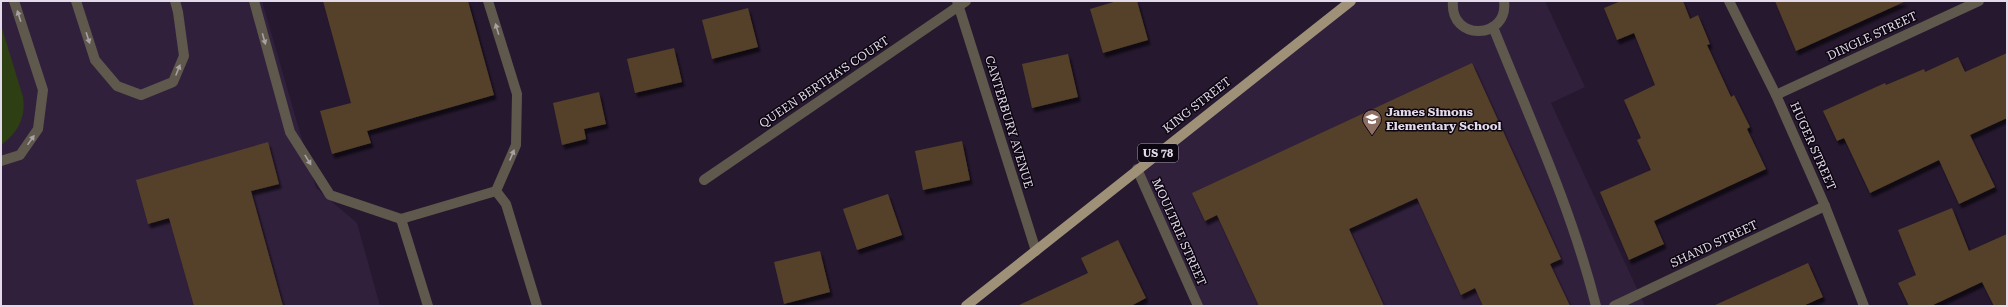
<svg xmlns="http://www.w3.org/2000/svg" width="2008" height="307" font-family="'Roboto Serif',serif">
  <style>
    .built { fill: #31203c }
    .green { fill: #2d3f13 }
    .building { fill: #554029; filter: url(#shadow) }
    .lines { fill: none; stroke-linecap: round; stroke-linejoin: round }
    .service { stroke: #5f584c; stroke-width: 10 }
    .minor { stroke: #5f584c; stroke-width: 10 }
    .tertiary { stroke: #5f584c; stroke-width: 10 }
    .primary { stroke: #9f9178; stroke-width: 10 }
    .oneway { fill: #a8a0a3 }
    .labels { text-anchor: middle; stroke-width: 3; stroke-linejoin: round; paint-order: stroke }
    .shield { fill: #0c0610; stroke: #a29aa9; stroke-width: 1 }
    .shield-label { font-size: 11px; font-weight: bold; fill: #e3daea }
    .street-label { font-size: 12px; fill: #e3daea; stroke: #0c0610 }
    .poi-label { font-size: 12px; font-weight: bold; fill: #e3daea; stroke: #0c0610; text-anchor: start }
  </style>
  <defs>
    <filter id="shadow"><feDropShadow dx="2.5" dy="4.5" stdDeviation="1" flood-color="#0009"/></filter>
  </defs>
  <rect width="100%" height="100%" fill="#26182f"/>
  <g class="built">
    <polygon points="1,1 262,1 316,188 357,223 380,306 1,306"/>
    <polygon points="1349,1 1545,1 1585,87 1551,103 1645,306 1200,306 1137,169"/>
  </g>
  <path class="green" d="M1 25 23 97C26 117 18 133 1 145Z"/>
  <g class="building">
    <polygon points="323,1 468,1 494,95 367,131 371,143 332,154 320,111 351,103"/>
    <polygon points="1117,1 1137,1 1148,40 1103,53 1090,9"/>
    <polygon points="1621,1 1683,1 1690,19 1698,15 1710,44 1707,45 1731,97 1734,95 1750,127 1747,129 1766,169 1654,221 1664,244 1629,260 1600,192 1651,170 1637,140 1641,138 1624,100 1655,85 1634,33 1617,40 1604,8"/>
    <polygon points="1775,1 1906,1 1796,51"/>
    <polygon points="748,8 758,47 712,59 702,20"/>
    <polygon points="674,48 682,82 635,93 627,59"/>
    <polygon points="2007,53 2007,118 1970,135 1995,187 1959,204 1939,160 1870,193 1844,138 1837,141 1823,111 1885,83 1886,85 1924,69 1925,72 1958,57 1965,72"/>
    <polygon points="1068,54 1078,97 1032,108 1022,64"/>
    <polygon points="1472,63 1561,259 1550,264 1570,306 1483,306 1475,288 1461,295 1417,198 1349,229 1384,306 1259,306 1217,215 1205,221 1192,193"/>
    <polygon points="599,92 606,124 584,129 586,139 562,145 553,103"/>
    <polygon points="962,141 970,180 923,190 915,151"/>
    <polygon points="268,142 279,184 251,191 283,306 194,306 169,218 148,224 136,180"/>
    <polygon points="888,194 902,235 857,250 843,209"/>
    <polygon points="1952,208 1969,251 2007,234 2007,306 1994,306 1982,282 1931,306 1909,306 1898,283 1916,275 1898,230"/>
    <polygon points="1118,240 1146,298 1131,306 1017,306 1088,273 1081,258"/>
    <polygon points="820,251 830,292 784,304 774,262"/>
    <polygon points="1808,263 1823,297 1803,306 1713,306"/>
  </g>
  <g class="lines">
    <g class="service">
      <polyline points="76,1 95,60 117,86 141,95 173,82 184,56 178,12 175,1"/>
      <polyline points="254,1 290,132 330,195 401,219 496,191 506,204 537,306"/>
      <polyline points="488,1 517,94 516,145 496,191"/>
      <path d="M1453 1C1449 42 1509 40 1504 1"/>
      <path d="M1493 27C1530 119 1572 210 1596 306"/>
      <polyline points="1,161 20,155 38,129 43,90 14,1"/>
      <polyline points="401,219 428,306"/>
    </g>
    <g class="minor">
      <polyline points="957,1 1036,251"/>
      <polyline points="1776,95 1979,1"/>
      <polyline points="704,180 966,1"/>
      <polyline points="1614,306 1825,206"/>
    </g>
    <g class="tertiary">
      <polyline points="1729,1 1776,95 1825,206 1864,306"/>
      <polyline points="1137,169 1198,306"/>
    </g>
    <polyline class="primary" points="966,306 1351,1"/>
  </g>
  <defs><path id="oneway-solid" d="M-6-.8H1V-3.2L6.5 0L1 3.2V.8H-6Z"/></defs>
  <g class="oneway">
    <use href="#oneway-solid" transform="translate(19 16) rotate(-108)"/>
    <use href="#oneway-solid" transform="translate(497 29) rotate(-107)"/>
    <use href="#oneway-solid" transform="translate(88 38) rotate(72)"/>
    <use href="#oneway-solid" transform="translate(264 39) rotate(74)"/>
    <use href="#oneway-solid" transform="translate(178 70) rotate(-68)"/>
    <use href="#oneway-solid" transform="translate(31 140) rotate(-55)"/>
    <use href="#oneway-solid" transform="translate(512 155) rotate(-67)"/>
    <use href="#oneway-solid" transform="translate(308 160) rotate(58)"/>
  </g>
  <defs>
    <g id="school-pin" transform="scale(1)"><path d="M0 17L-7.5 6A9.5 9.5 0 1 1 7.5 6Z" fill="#8d6e63" stroke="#0c0610"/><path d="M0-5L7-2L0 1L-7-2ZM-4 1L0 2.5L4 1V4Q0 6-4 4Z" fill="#fff"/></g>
  </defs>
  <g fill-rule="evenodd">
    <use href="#school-pin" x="1372" y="119"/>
  </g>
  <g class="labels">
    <rect class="shield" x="1138" y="144" width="40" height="18" rx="3"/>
    <g class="shield-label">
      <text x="1158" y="157">US 78</text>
    </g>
    <g class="street-label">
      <text transform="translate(1872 36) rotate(-25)" y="4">DINGLE STREET</text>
      <text transform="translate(824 82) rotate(-34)" y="4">QUEEN BERTHA'S COURT</text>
      <text transform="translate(1197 105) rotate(-38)" y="4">KING STREET</text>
      <text transform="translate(1009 122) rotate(73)" y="4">CANTERBURY AVENUE</text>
      <text transform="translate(1813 146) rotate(66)" y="4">HUGER STREET</text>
      <text transform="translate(1179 232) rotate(66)" y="4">MOULTRIE STREET</text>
      <text transform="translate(1714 244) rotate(-25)" y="4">SHAND STREET</text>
    </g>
    <g class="poi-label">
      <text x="1386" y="116">James Simons<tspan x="1386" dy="14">Elementary School</tspan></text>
    </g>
  </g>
  <rect width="2008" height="307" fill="none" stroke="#e3daea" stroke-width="4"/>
</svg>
